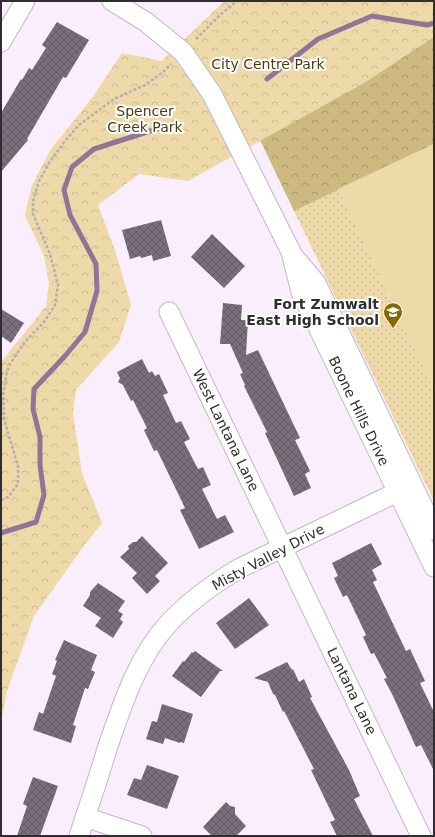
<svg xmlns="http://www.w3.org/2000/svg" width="435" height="837" font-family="'DejaVu Sans',sans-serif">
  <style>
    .grass { fill: url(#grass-dots) }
    .forest { fill: url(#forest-crowns) }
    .park { fill: url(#park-crowns) }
    .pitch { fill: #eddaa8 }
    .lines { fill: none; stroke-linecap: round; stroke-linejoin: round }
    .stream { stroke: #917596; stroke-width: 5 }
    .building { fill: url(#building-cross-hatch) }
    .minor-casing { stroke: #c2b7c5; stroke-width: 21 }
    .path { stroke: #b5acb6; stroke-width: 2.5; stroke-dasharray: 3 2; stroke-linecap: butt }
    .minor { stroke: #fff; stroke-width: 19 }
    .labels { text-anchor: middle; stroke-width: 4; stroke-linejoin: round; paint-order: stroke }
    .park-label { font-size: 14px; fill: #4b3c0f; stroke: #fff }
    .poi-label { font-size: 14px; font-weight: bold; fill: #302c31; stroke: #fff; text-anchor: end }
    .street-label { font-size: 14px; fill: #302c31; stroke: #fff }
  </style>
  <defs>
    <pattern id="grass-dots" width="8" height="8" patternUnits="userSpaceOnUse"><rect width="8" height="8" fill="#eddaa8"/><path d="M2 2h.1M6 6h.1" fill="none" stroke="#ccbb91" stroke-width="1.8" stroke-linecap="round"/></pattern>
    <pattern id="forest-crowns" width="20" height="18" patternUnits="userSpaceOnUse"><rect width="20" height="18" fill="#ceb981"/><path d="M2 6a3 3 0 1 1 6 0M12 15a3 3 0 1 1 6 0" fill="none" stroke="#a8976a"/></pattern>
    <pattern id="park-crowns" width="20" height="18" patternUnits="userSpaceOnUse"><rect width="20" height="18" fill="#eddaa8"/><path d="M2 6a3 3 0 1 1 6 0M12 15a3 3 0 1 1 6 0" fill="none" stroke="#ccbb91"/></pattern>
    <pattern id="building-cross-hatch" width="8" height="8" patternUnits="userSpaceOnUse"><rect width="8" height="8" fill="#796f7b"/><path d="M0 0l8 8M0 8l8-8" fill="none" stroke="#645b65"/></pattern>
  </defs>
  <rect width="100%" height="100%" fill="#faeefc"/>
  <polygon class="grass" points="338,189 434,389 434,501 294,211"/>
  <polygon class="forest" points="225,1 434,1 434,144 294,211 261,142 162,61"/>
  <polygon class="park" points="225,1 434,1 434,37 364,83 188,181 139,174 98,205 115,250 131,305 119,342 76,390 73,413 82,473 102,523 80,551 34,616 7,691 1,723 1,362 46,306 49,283 44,256 25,215 32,185 51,149 92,98 122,53 162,61"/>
  <polygon class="pitch" points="434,144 434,389 338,189"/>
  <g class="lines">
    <g class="stream">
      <polyline points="267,79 318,39 372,16 427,25 434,23"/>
      <polyline points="1,533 36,522 44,495 40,465 40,437 33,409 34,389 65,356 85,332 97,291 96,264 70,215 64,190 72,167 94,149 169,125"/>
    </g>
  </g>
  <g class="building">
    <polygon points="57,22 89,40 66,78 63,77 27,139 28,140 1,172 1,113 21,79 22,80 29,68 32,70 46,48 42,45"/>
    <polygon points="161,220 171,256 153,261 152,255 141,258 140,256 130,259 122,230"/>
    <polygon points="212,234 245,266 224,288 191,257"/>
    <polygon points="223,303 242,305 241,320 248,320 246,355 258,350 300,438 295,440 310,471 305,474 311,488 294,496 265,433 267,432 244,386 245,385 240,374 243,373 230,344 220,344"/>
    <polygon points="1,309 24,323 11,343 1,336"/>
    <polygon points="142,359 149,373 152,371 155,376 159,374 168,393 163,395 176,423 181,421 190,439 184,442 198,469 203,467 211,485 202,489 217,519 225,515 234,532 199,549 180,510 185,508 157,450 154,451 144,430 147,428 133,400 131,401 123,385 118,382 120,378 117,372"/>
    <polygon points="142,536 168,563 155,576 160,581 147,594 132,578 137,573 120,557 129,549 128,546 133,542 136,542"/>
    <polygon points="371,543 382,564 372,570 377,580 373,582 406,651 410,649 425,681 420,683 434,712 434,771 421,745 416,747 393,696 384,679 387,678 374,653 371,654 363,637 366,635 347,595 343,597 334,578 338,576 332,563"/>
    <polygon points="98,583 125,601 118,611 123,614 120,619 123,622 113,638 95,626 101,618 83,606 90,595 90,592"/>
    <polygon points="249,598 269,625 235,649 216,623"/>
    <polygon points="64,640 97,655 91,670 95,672 88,689 85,688 73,725 76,726 71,743 33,730 39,712 43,714 56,676 52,674 57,661 55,660"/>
    <polygon points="195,651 223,671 220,671 201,697 172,676 183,661 184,662 192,652 193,653"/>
    <polygon points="287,662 292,670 293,669 299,682 304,679 312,697 310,698 349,770 360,796 354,799 373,836 337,836 330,822 335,820 311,770 314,769 284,711 283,712 275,695 273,694 268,682 254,678"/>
    <polygon points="162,704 193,714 184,743 180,742 180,743 165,738 163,744 146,739 152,721 157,722"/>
    <polygon points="147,765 179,776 167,809 127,795 134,778 141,780"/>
    <polygon points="33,777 58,786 40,836 17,836 27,806 23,804"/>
    <polygon points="226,802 230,806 235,807 235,814 246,826 236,836 212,836 203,827"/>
  </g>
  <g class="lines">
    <g class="minor-casing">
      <g id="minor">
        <polyline points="112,1 146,22 183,52 212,94 291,252 301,292 434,567"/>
        <polyline points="1,42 25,1"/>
        <polyline points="295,258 316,283 434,530"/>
        <polyline points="169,312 421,836"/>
        <polyline points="85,817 142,836"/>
        <path d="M79 836C89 806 99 776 108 746 123 703 137 658 168 624 189 601 213 584 240 568L412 485"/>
      </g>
    </g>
    <g class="path">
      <polyline points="196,39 220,15 237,1"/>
      <polyline points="1,374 7,372"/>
      <polyline points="1,500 8,497 18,484 18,466 4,419 3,396 7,372 10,364 24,343 44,322 55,305 58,285 50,254 33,214 33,202 39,181 49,163 65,141 79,125 114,99 145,85 162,73 171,64"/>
    </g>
    <use href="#minor" class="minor"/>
  </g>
  <defs>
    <g id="school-pin" transform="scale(1)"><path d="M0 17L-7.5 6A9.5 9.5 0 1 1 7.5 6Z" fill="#866904" stroke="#fff"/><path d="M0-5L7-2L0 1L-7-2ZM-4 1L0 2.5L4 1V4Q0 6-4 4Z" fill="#fff"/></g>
  </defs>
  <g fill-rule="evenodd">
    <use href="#school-pin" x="393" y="312"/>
  </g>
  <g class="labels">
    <g class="park-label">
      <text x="268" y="69">City Centre Park</text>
      <text x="145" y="116">Spencer<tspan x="145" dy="16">Creek Park</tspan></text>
    </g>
    <g class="poi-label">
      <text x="379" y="309">Fort Zumwalt<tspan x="379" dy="16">East High School</tspan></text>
    </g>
    <g class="street-label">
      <text transform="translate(359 411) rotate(64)" y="5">Boone Hills Drive</text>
      <text transform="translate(226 430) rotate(64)" y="5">West Lantana Lane</text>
      <text transform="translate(268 557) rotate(-28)" y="5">Misty Valley Drive</text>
      <text transform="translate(352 691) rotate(64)" y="5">Lantana Lane</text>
    </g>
  </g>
  <rect width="435" height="837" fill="none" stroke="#302c31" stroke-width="4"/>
</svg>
